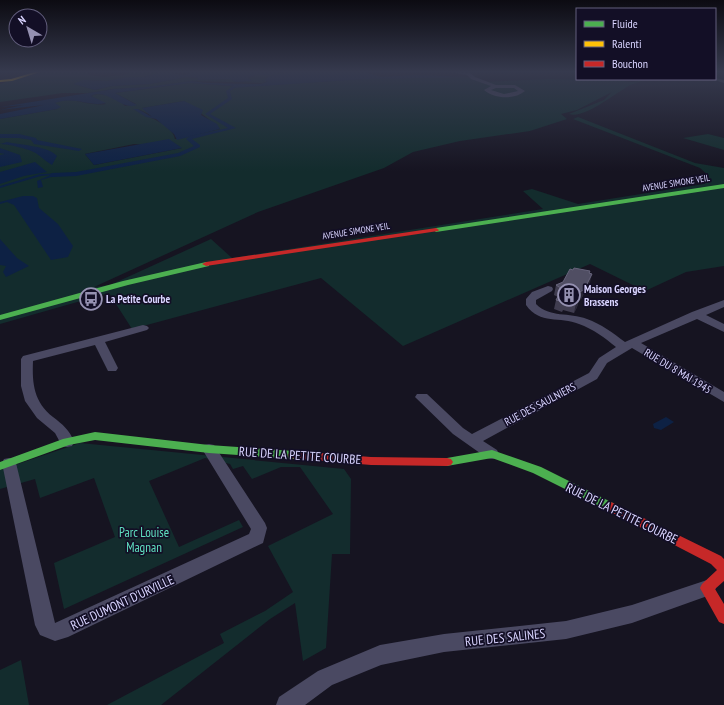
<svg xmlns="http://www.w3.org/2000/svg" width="724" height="705" font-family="'PT Sans Narrow',sans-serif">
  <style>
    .green { fill: #132c2d; fill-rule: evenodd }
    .water { fill: #0d2144 }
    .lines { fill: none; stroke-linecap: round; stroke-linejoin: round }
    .canal { fill: #0d2144; fill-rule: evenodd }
    .street { fill: #4a4962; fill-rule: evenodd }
    .fast { fill: #4caf50; fill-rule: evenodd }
    .slow { fill: #ffc107; fill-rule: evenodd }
    .jam { fill: #c62828; fill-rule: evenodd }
    .wall { fill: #403d50 }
    .shaded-wall { fill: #282635 }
    .building { fill: #504e63; stroke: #66637b }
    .labels { text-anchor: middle; stroke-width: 3.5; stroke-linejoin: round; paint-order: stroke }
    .far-street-label { font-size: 9px; fill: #d9d4ff; stroke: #130f26 }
    .poi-label { font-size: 11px; font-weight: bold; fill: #d9d4ff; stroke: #130f26; text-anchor: start }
    .street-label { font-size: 11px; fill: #d9d4ff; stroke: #130f26 }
    .near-street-label { font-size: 13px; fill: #d9d4ff; stroke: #130f26 }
    .near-park-label { font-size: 13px; fill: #5fe0c0; stroke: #130f26 }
  </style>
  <rect width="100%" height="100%" fill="#161421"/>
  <g class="green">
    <polygon points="42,72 87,72 89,75 103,77 124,75 132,72 164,72 143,77 127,77 107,81 92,80 73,84 95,90 112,86 150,84 186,77 198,78 197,80 231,79 236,82 252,81 249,78 258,74 292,72 267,77 266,82 262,83 191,81 150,87 114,89 89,93 63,93 0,102 0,84"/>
    <path d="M393 77H467L480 82 547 79 619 80 632 82 644 80C637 83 630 84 624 89 611 96 584 119 569 114L604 100 612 92 577 110 561 114 567 119 530 131 460 141 413 152 384 168 258 212 94 287 110 285 211 239 232 258 543 209 523 191 532 189 578 204 704 184 709 181V176L700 168 573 119 578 117 695 163 724 168V266L686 272 645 291 590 264 403 346 321 278 132 329 109 293 0 324V119L57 109 54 103C72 95 88 107 106 104L91 96C101 91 118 98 125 106L136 104 115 93 190 83 242 87ZM184 101C191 106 219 126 220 129L175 139C172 123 145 117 134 109H138L153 116 142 108ZM134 144 182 148 94 165 85 154Z"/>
    <polygon points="708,134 724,138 724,150 683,138"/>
    <polygon points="80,443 344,469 351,479 350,554 332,554 326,648 303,661 295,603 270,619 161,705 107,705 224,643 220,634 265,611 293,592 268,546 333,514 300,467 281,467 252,479 243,466 233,469 230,464 205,458 149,481 179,547 239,520 243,527 64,609 54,563 115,537 94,478 40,498 35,479 0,489 0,470"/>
    <polygon points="21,660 29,705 0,705 0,670"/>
  </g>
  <g class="water">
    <polygon points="164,72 184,72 172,74 185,75 190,74 185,72 278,72 269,75 258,74 248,78 252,81 236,82 230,79 197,80 198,78 186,77 150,84 112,86 95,90 73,84 83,80 107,81 127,77 143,77"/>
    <path d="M293 72H364L381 77 415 75 467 77 365 79 231 88 233 86 190 83 115 93 137 105C121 111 107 87 91 96L106 103C88 107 76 96 55 103L61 107 57 109 0 119V114L44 105 0 110 24 105 0 107 114 89 147 87 191 81 208 83 260 84 267 82 265 80 269 76Z"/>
    <polygon points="184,101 203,110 201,115 217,124 220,129 177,140 174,134 156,119 146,117 133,109 138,109 152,117 142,108"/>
    <polygon points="169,139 182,148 94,165 85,154"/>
    <path d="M7 142C20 145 49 146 57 156L52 165C44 160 43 158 37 154 31 149 7 144 0 144Z"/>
    <polygon points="0,148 20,155 22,162 0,167 0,155 5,154 0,153"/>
    <polygon points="35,162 47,172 24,176 0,184 0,172"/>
    <polygon points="73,173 58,175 41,180 43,187 38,188 37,181 51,175 41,176 0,188 0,186 40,174"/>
    <polygon points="23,196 33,196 37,198 39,208 58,224 73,246 68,257 51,260 14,205 7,202 0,204 0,202"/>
    <polygon points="0,239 17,258 29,266 6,277 3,272 6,266 0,265"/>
    <polygon points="666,417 674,422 661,430 654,428 653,424"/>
  </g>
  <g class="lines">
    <g class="canal">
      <polygon points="236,84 239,85 230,91 232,99 210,114 236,128 192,139 200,145 200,147 180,156 76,176 52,177 49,175 52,173 76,172 178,153 194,146 186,139 190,136 228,128 205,114 228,98 226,91"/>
      <polygon points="0,134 19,134 36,138 37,140 82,149 79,151 34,144 31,140 19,138 0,138"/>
    </g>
    <g class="street">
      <path d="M452 72 470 73 475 77 496 85H515L525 91C514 100 495 99 484 90L491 86 471 79 467 75ZM496 88H514L518 91 504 94 491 90Z"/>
      <polygon points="715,78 724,80 724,83 712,79"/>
      <path d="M548 286 552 287 553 289 552 291 536 300V304C550 318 569 312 587 319 601 324 613 333 625 342L692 312 724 300V307L706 315 724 324V332L697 319 641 343 724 392V402L632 348 607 363 597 379 483 441 497 450 499 454 497 458 492 459 487 458 453 434 415 397 417 394H427L463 428 472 434 589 373 599 358 616 347C605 338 593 329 579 324 560 316 540 325 526 305V299L532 292Z"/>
      <path d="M143 325 147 326 149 328 147 330 105 342 118 368 116 371H108L95 345 33 361C32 384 34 402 53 417 62 424 70 430 74 442L72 446 67 447 62 446 55 433 37 418 25 401 21 386V359L23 356Z"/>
      <polygon points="209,444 214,445 265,523 267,528 263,543 68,637 55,641 40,635 35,625 2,463 4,459 9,458 14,459 16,463 55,623 249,534 251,529 202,449 204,445"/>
      <polygon points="707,580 713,582 716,588 713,594 632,623 566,639 444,652 381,665 332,685 305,705 276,705 279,697 318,671 380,645 444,634 566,621 632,605"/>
    </g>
    <g class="fast">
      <polygon points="724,184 724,188 436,232 433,230 436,228"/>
      <polygon points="206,262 209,262 209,266 128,285 0,320 0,315 123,281"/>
      <polygon points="95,432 209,445 294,451 298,452 300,455 298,458 294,459 209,453 95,440 69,445 0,470 0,462 63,439"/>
      <polygon points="492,450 541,467 615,504 617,507 615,510 611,512 533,473 492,458 447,466 443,465 441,462 443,459 447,458"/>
    </g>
    <polygon class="slow" points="35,72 40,72 12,81 0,82 0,80 11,79"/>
    <g class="jam">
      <polygon points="436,228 439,230 438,231 206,266 202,264 206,262"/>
      <polygon points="294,451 371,457 447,458 451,459 453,462 451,465 447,466 371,465 290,458 288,455 290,452"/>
      <polygon points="611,502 721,556 724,559 724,581 715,589 724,604 724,624 719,622 700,588 702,584 717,570 711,564 607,510 605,507 607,504"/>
    </g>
  </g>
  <polygon class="wall" points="573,270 590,271 590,283 581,299 579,300 577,307 574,313 563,310 562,312 554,309 556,300 558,297 554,295 556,285 563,282"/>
  <polygon class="shaded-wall" points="592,274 590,283 581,299 579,300 577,307 574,313 576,303 574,294"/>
  <polygon class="building" points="574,268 590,271 589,273 592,274 584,290 574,294 579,297 576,303 565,300 564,302 556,300 562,289 556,285 563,282 570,269 573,270"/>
  <linearGradient id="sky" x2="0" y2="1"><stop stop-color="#0c0b12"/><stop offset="0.42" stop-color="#363a4e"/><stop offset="1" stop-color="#363a4e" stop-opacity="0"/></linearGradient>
  <rect width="724" height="171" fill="url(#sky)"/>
  <defs>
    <g id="building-ring" transform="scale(1.15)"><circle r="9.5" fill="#130f26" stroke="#9591b1" stroke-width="1.5"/><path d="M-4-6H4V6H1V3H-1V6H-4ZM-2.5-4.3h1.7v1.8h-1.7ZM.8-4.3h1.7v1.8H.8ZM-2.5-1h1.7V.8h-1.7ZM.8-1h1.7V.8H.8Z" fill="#9591b1"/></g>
    <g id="bus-ring" transform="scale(1.15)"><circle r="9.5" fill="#130f26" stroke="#9591b1" stroke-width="1.5"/><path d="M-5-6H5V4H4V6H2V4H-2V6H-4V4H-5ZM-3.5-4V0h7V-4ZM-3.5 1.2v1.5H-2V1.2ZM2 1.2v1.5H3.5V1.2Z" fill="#9591b1"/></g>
  </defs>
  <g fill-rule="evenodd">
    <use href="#building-ring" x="569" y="295"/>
    <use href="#bus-ring" x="91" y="299"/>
  </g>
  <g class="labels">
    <g class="far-street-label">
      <text transform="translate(676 183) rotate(-9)" y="3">AVENUE SIMONE VEIL</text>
      <text transform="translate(356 231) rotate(-9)" y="3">AVENUE SIMONE VEIL</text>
    </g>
    <g class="poi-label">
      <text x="584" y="293">Maison Georges<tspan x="584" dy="13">Brassens</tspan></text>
      <text x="106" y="303">La Petite Courbe</text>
    </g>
    <g class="street-label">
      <text transform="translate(678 371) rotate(31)" y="4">RUE DU 8 MAI 1945</text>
      <text transform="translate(540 404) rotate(-28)" y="4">RUE DES SAULNIERS</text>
    </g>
    <g class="near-street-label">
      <text transform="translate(300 455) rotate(4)" y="5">RUE DE LA PETITE COURBE</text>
      <text transform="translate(622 513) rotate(26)" y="5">RUE DE LA PETITE COURBE</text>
      <text transform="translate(122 602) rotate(-25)" y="5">RUE DUMONT D'URVILLE</text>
      <text transform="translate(505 637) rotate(-6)" y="5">RUE DES SALINES</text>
    </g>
    <g class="near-park-label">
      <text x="144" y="537">Parc Louise<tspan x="144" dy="15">Magnan</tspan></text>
    </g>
  </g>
  <rect x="576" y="8" width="140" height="72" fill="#130f26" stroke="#625e7d"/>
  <rect x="584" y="21" width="20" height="6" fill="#4caf50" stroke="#625e7d"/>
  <text x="612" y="28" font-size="12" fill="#d9d4ff">Fluide</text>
  <rect x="584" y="41" width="20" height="6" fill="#ffc107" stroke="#625e7d"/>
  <text x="612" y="48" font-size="12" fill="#d9d4ff">Ralenti</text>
  <rect x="584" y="61" width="20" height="6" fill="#c62828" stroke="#625e7d"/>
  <text x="612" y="68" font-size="12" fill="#d9d4ff">Bouchon</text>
  <g transform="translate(28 28) rotate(322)"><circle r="19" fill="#130f26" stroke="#625e7d"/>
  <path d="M0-3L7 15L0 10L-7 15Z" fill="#9591b1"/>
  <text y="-6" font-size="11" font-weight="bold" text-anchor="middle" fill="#d9d4ff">N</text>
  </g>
</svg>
